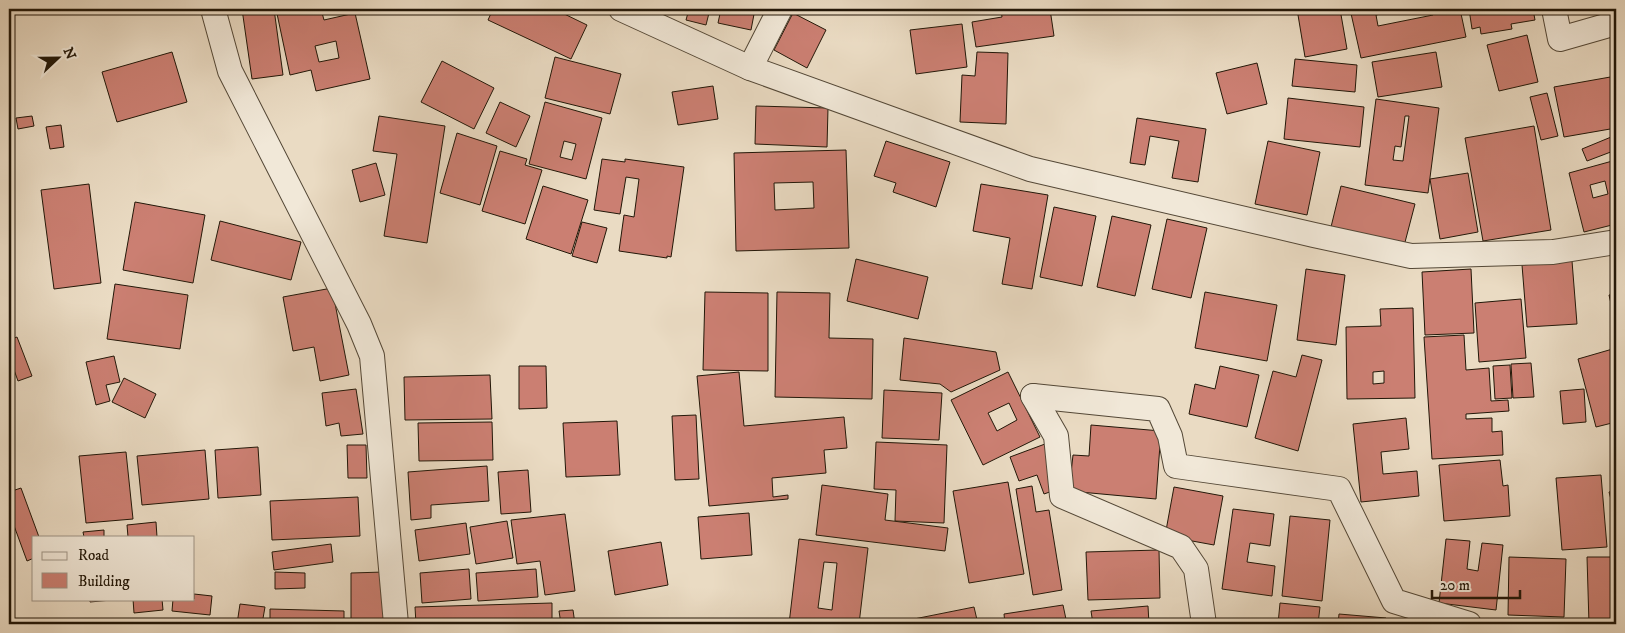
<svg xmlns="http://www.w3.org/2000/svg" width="1625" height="633" font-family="'IM FELL DW Pica',serif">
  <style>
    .building { fill: #cb7f72; stroke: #221708; fill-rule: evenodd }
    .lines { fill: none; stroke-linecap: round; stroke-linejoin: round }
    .minor-casing { stroke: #544837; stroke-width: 26 }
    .minor { stroke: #f1e8d8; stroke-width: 24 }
  </style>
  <rect width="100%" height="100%" fill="#eadbc3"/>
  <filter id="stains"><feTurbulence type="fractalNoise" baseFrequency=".004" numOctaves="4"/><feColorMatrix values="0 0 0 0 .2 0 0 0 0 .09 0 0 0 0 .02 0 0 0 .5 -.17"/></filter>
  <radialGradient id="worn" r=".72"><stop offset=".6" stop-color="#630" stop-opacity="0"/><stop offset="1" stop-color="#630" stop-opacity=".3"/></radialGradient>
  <g class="building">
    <polygon points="242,9 274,9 283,75 252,79"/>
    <path d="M276 9H321L324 20 355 13 370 79 316 91 311 70 290 75ZM336 41 339 58 319 62 315 46Z"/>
    <polygon points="493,9 554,9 587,25 571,59 488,20"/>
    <polygon points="689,9 710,9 706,25 686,20"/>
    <polygon points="721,9 755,9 751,30 718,23"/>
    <polygon points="1001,9 1050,9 1054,36 976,47 972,22 1002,17"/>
    <polygon points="1297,9 1340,9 1347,49 1305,57"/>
    <polygon points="1350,9 1405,9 1376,15 1378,26 1433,15 1432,9 1460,9 1466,37 1361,58"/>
    <polygon points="1469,9 1533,9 1535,20 1511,24 1512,29 1481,34 1480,27 1472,29"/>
    <polygon points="793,13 826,30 807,68 774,50"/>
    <polygon points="962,24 967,67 916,74 910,30"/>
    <polygon points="1527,35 1538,82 1499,91 1487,45"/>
    <polygon points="172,52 187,102 117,122 102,72"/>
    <polygon points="977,52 1008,53 1006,124 960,122 962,75 975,76"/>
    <polygon points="1436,52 1442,87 1378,97 1372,62"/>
    <polygon points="555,57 621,74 610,114 545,98"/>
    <polygon points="1295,59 1357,65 1355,92 1292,86"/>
    <polygon points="442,61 494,88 474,129 421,102"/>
    <polygon points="1257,63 1267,104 1227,114 1216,73"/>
    <polygon points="1616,76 1616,128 1564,137 1554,87"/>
    <polygon points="713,86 718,119 678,125 672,92"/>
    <polygon points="1547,93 1558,136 1541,140 1530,97"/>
    <polygon points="1288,98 1364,107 1360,147 1284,139"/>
    <path d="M1376 99 1439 108 1428 193 1365 185ZM1405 116H1409L1403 161 1393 160 1395 146 1401 147Z"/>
    <polygon points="500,102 530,116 516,147 486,133"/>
    <path d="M545 102 602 118 586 179 529 164ZM564 141 576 144 572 160 560 157Z"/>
    <polygon points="756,106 828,108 827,147 755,144"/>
    <polygon points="32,116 34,126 18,129 16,118"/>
    <polygon points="379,116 445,126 427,243 384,236 397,154 373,151"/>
    <polygon points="1137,118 1206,129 1198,182 1172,178 1179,141 1150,136 1145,165 1130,163"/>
    <polygon points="61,125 64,147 50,149 46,127"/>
    <polygon points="1534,126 1551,230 1483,241 1465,138"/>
    <polygon points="457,133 497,146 480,205 440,193"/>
    <polygon points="1616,135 1616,150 1587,161 1582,149"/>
    <polygon points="886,141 950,162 936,207 893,192 896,183 874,176"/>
    <polygon points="1268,141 1320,152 1307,215 1255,204"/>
    <path d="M846 150 849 248 736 251 734 153ZM813 182 814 208 775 210 774 183Z"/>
    <polygon points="500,151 527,159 525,165 542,170 525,224 482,211"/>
    <polygon points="602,159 625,162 625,159 684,167 671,257 667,256 667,258 619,251 624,215 634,217 639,179 626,177 620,214 594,210"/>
    <path d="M1616 160V224L1584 232 1569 173ZM1605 181 1608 194 1593 198 1590 185Z"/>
    <polygon points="376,163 385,195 360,202 352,170"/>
    <polygon points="1468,173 1478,232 1440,239 1430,179"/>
    <polygon points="89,184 101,283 54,289 41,190"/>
    <polygon points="981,184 1048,195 1032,289 1002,284 1010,238 973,231"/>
    <polygon points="543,186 588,200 571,254 526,239"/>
    <polygon points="1341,186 1415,204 1404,246 1331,227"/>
    <polygon points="135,202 205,215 193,283 123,270"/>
    <polygon points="1054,207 1096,216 1082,286 1040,277"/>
    <polygon points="1112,216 1151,225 1135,296 1097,287"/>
    <polygon points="1167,219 1207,228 1191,298 1152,289"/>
    <polygon points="220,221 301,242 291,280 211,260"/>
    <polygon points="582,222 607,228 597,263 572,256"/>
    <polygon points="856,259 928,277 918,319 847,301"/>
    <polygon points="1572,261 1577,324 1527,327 1522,265"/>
    <polygon points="1306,269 1345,275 1336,345 1297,340"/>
    <polygon points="1471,269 1474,333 1425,335 1422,272"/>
    <polygon points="115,284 188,295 180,349 107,339"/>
    <polygon points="332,288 349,375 320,381 314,347 293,351 283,297"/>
    <polygon points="705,292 768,293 768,371 703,370"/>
    <polygon points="777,292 830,293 829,338 873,339 872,399 775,397"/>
    <polygon points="1205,292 1277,305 1267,361 1195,348"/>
    <polygon points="1616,294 1616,325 1609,295"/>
    <polygon points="1521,299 1526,358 1479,362 1475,303"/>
    <path d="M1413 308 1415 398 1347 399 1346 327 1381 326 1380 309ZM1384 371V383L1373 384V372Z"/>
    <polygon points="1464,335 1466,370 1489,368 1491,401 1508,400 1509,411 1466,414 1466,419 1492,418 1492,432 1502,431 1503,455 1432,459 1424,337"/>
    <polygon points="17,337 32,376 18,381 9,356 9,340"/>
    <polygon points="904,338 996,352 1000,370 951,392 940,384 900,380"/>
    <polygon points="1616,348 1616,422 1596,427 1578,359"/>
    <polygon points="1302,355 1322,360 1298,451 1255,438 1273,371 1296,377"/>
    <polygon points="114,356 120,382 106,385 110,401 96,405 86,362"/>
    <polygon points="1531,363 1534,397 1513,398 1511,364"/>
    <polygon points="1510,365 1512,398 1495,399 1493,366"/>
    <polygon points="519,366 546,366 547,408 519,409"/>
    <polygon points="1220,366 1259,375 1247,427 1189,414 1195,384 1215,389"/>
    <polygon points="739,372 744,426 844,417 847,448 824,450 826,473 772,478 773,497 788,495 788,499 709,506 697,376"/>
    <path d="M1008 372 1040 437 983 465 951 400ZM1009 403 1017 420 997 431 988 413Z"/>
    <polygon points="490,375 492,419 405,420 404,377"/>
    <polygon points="124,378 156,394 145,418 112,402"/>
    <polygon points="356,389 363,434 341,436 339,423 326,426 322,393"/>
    <polygon points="1584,389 1586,422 1563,424 1560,391"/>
    <polygon points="884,390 942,393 939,440 882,438"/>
    <polygon points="696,415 699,479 675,480 672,416"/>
    <polygon points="1406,418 1409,449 1381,452 1383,474 1417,471 1419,496 1361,502 1353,424"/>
    <polygon points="617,421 620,475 566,477 563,423"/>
    <polygon points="492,422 493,460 419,461 418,423"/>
    <polygon points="1091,425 1161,431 1156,499 1069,491 1073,455 1089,456"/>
    <polygon points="876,442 947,445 944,523 895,521 896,490 874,489"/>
    <polygon points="1045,444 1061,488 1044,494 1037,475 1019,481 1010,457"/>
    <polygon points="347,445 366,445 367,478 348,478"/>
    <polygon points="1616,446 1616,462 1611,447"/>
    <polygon points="258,447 261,495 218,498 215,450"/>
    <polygon points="205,450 209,499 142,505 137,456"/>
    <polygon points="126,452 133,519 86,523 79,456"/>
    <polygon points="1500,460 1503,486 1508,485 1510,516 1444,521 1439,465"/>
    <polygon points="487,466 489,501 431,505 431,518 411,520 408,472"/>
    <polygon points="528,470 531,512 501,514 498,472"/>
    <polygon points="1601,475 1607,547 1562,550 1556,478"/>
    <polygon points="1008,482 1024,574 969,583 953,491"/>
    <polygon points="822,485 888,494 885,520 948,528 945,551 816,535"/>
    <polygon points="1032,486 1036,512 1049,510 1062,590 1033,595 1016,489"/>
    <polygon points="1174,487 1223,496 1214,545 1165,536"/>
    <polygon points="21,488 39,537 34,537 34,558 27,561 13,523 9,525 9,492"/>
    <polygon points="1616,490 1616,518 1609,492"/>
    <polygon points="358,497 360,536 272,540 270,501"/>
    <polygon points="1233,509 1274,514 1270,546 1250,543 1247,562 1275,566 1272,596 1222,589"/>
    <polygon points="749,513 752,555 701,559 698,517"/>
    <polygon points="565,514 575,591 545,595 540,561 517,564 511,520"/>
    <polygon points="1290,516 1330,520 1322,601 1282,596"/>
    <polygon points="507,521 513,558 476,564 470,527"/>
    <polygon points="156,522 157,537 128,537 127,525"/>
    <polygon points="466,523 470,554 419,561 415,530"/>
    <polygon points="104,530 104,537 84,537 83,532"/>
    <path d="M799 539 868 548 859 624H789ZM824 562 837 563 832 610 818 608Z"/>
    <polygon points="1446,539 1470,541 1467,569 1478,571 1482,543 1503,545 1496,610 1439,603"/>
    <polygon points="661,542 668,585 615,595 608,551"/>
    <polygon points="331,544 333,562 274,570 272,552"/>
    <polygon points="1159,550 1160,598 1088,600 1086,552"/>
    <polygon points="1509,557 1566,559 1564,617 1508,615"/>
    <polygon points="1587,557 1616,557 1616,624 1589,624"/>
    <polygon points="9,564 13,585 9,584"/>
    <polygon points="469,569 471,599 422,603 420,573"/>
    <polygon points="536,569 538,597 478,601 476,573"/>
    <polygon points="275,572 305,573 305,588 275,589"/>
    <polygon points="384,572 385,624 351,624 351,573"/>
    <polygon points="194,594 212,596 210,615 172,611 173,599 194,599"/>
    <polygon points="90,599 122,599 90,602"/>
    <polygon points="133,599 162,599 163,610 134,613"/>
    <polygon points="552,603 552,624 416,624 415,607"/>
    <polygon points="1280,603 1320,607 1318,624 1278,624"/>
    <polygon points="240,604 265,607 262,624 237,624"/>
    <polygon points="1063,605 1067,624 1005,624 1004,614"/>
    <polygon points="1148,606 1149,624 1093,624 1091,611"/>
    <polygon points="974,607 978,624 895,624 894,623"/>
    <polygon points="270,609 344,611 344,624 270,624"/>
    <polygon points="573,610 575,624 561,624 559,611"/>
    <polygon points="1339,614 1386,618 1386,624 1338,624"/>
    <polygon points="751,619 777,620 777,624 751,624"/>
  </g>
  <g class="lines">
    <g class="minor-casing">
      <g id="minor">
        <polyline points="213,9 230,71 359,324 372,356 396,624"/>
        <polyline points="621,9 750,68 1030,169 1314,235 1411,256 1553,252 1616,242"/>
        <polyline points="1554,9 1560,39 1616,23"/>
        <polyline points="750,68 780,9"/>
        <polyline points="1033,396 1158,409 1170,436 1176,466 1339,489 1394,601 1469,624"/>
        <polyline points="1033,396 1056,436 1062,496 1181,547 1196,569 1204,624"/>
      </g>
    </g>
    <use href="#minor" class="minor"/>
  </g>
  <rect width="1625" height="633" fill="none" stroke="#eadbc3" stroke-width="30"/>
  <rect x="10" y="10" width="1605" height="613" fill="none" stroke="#221708" stroke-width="2.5"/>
  <rect x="15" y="15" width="1595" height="603" fill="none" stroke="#221708"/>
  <rect x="32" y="536" width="162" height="65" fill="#f1e8d8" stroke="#9e9485"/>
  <rect x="42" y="552" width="25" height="8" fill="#f1e8d8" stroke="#9e9485"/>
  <text x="78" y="560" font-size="15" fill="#221708">Road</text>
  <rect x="42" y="573" width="25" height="15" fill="#cb7f72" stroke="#9e9485"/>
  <text x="78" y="586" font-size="15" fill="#221708">Building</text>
  <g transform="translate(58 58) rotate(68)" stroke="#f1e8d8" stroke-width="4" paint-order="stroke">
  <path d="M0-4L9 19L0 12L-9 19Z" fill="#221708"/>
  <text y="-8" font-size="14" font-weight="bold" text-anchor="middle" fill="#221708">N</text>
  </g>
  <path d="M1432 590v8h88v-8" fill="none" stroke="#221708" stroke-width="2.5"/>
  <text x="1440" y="590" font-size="15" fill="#221708" stroke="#f1e8d8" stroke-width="4" paint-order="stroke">20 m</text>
  <rect width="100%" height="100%" filter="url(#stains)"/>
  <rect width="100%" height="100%" fill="url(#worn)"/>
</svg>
